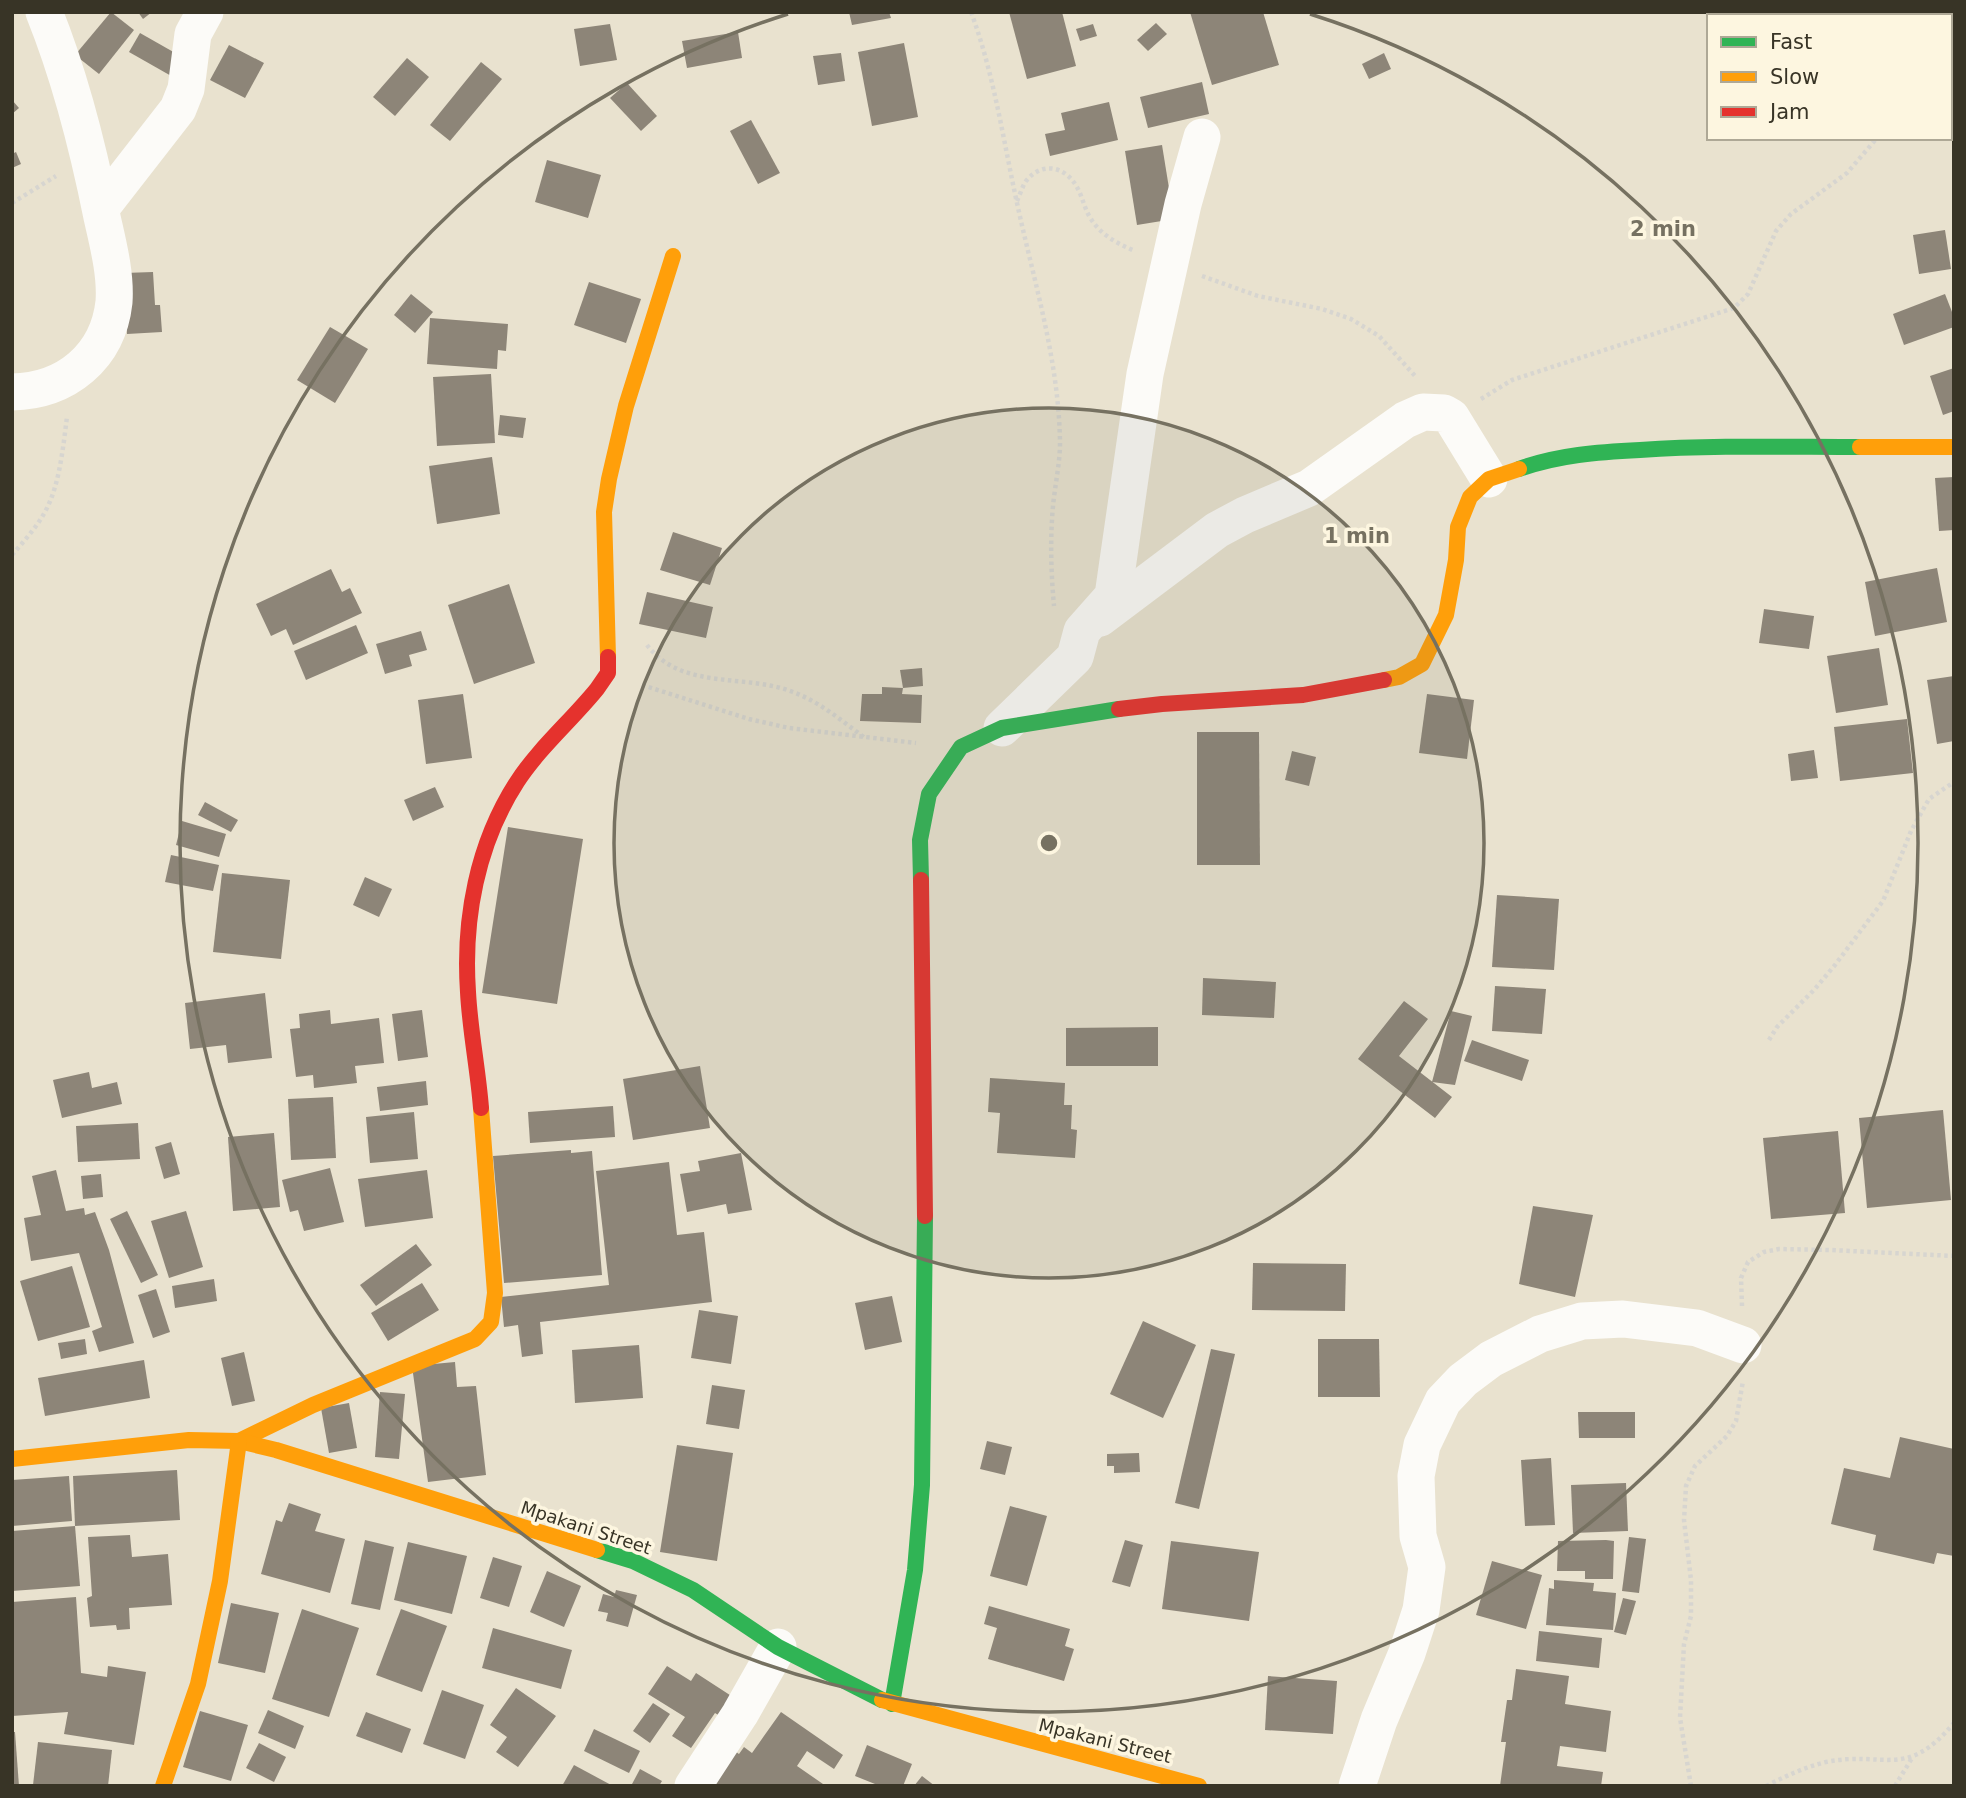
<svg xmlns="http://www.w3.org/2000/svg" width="1966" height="1798" font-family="'DejaVu Sans',sans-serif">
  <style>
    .building { fill: #8d8578 }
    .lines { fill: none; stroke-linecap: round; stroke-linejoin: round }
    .path { stroke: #d7d5d0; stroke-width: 4.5; stroke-dasharray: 3.5 3.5; stroke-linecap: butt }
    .street { stroke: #fcfbf8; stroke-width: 37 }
    .fast { stroke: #30b455; stroke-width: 16 }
    .slow { stroke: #ff9f0a; stroke-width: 16 }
    .jam { stroke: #e5322d; stroke-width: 16 }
    .ring { fill: none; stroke: #767161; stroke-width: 3.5 }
    .labels { text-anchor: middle; stroke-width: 7; stroke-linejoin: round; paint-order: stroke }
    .street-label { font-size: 18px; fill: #383426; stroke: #fdf6e0 }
    .centre { fill: #767161; stroke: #fdf6e0; stroke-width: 3.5 }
    .ring-label { font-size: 21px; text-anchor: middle; font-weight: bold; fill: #767161; stroke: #fdf6e0; stroke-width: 7; stroke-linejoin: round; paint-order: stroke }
  </style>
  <rect width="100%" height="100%" fill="#e9e2cf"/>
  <g class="building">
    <polygon points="111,12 134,30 99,74 75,55"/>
    <polygon points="138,12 152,12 143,19"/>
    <polygon points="849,12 889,12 891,18 852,25"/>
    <polygon points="1009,12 1062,12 1076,66 1027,79"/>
    <polygon points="1190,12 1263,12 1279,65 1212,85"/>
    <polygon points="1156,23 1167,34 1148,51 1137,40"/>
    <polygon points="610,24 617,60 580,66 574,29"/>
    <polygon points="1093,24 1097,36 1080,41 1076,29"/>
    <polygon points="738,32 742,58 687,68 682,41"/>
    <polygon points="140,33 184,58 173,77 129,52"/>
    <polygon points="904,43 918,117 872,126 858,52"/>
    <polygon points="229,45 264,63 245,98 210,80"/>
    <polygon points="841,53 845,81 818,85 813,56"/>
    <polygon points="1384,53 1391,69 1369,79 1362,64"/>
    <polygon points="407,58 429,77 395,116 373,97"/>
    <polygon points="481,62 502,79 450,141 430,125"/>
    <polygon points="1202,82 1209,114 1148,128 1140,97"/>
    <polygon points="627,83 657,116 641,131 610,98"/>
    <polygon points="12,100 19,108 12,114"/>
    <polygon points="1109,102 1118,140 1050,156 1045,134 1065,130 1061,113"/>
    <polygon points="751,120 780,173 758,184 730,131"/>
    <polygon points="1162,145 1174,219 1137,225 1125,151"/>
    <polygon points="16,152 21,164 12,168 12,154"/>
    <polygon points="547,160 601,175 588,218 535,202"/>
    <polygon points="1945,230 1951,269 1919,274 1913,235"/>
    <polygon points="153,272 155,305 160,305 162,332 127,334 124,273"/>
    <polygon points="589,282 641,299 626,343 574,325"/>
    <polygon points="411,294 433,312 415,333 394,315"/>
    <polygon points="1945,294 1954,317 1954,327 1904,345 1893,314"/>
    <polygon points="430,318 508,324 506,351 498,350 497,369 427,364"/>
    <polygon points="330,327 368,349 335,403 297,380"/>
    <polygon points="1954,368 1954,411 1943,415 1930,376"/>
    <polygon points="491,374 495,443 437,446 433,377"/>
    <polygon points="500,415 526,418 523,438 498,435"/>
    <polygon points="492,457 500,514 437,524 429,466"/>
    <polygon points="1954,477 1954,530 1939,531 1935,478"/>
    <polygon points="673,532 722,548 710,585 660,570"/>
    <polygon points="1937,568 1947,622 1875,636 1865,582"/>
    <polygon points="331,569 342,592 350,588 362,613 293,645 286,629 271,636 256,604"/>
    <polygon points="509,584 535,663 474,684 448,605"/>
    <polygon points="647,592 713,607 706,638 639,624"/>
    <polygon points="1764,609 1814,616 1809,649 1759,643"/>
    <polygon points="356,625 368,653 306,680 294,651"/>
    <polygon points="421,631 427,650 409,655 412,666 385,674 376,644"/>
    <polygon points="1879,648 1888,705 1836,713 1827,656"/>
    <polygon points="922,668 923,686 903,688 900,670"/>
    <polygon points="1954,676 1954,741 1937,744 1927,680"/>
    <polygon points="882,687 903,688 902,694 922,695 921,723 860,721 862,694 882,694"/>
    <polygon points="463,694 472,758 426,764 418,700"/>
    <polygon points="1427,694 1474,700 1467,759 1419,753"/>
    <polygon points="1907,719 1913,773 1840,781 1834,727"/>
    <polygon points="1197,732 1259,732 1260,865 1197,865"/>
    <polygon points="1814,750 1818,778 1791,781 1788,754"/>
    <polygon points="1292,751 1316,757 1309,786 1285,780"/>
    <polygon points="435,787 444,807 413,821 404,800"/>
    <polygon points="205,802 238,820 231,832 198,815"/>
    <polygon points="182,821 226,834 219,857 176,845"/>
    <polygon points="508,827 583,839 557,1004 482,993"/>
    <polygon points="171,855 219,865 213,891 165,882"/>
    <polygon points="222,873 290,880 281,959 213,952"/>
    <polygon points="365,877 392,889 379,917 353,905"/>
    <polygon points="1497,895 1559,899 1554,970 1492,967"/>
    <polygon points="1203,978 1276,982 1274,1018 1202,1015"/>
    <polygon points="1495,986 1546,989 1542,1034 1492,1031"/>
    <polygon points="265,993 272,1058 228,1063 226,1045 190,1049 185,1003"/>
    <polygon points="1404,1001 1428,1019 1399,1056 1452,1097 1435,1118 1358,1059"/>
    <polygon points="330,1010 331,1024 379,1018 384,1063 355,1066 357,1083 314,1088 313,1075 296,1077 290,1029 300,1028 299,1014"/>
    <polygon points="422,1010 428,1057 398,1061 392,1014"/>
    <polygon points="1451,1011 1472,1016 1455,1085 1432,1082"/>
    <polygon points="1158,1027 1158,1066 1066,1066 1066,1028"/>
    <polygon points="1472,1040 1529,1060 1522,1081 1464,1061"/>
    <polygon points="700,1066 710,1128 633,1140 623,1079"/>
    <polygon points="89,1072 92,1088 117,1082 122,1104 62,1118 53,1080"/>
    <polygon points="990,1078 1065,1083 1064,1105 1072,1105 1071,1129 1077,1130 1075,1158 997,1153 1000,1113 988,1112"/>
    <polygon points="426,1081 428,1105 380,1111 377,1087"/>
    <polygon points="333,1097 336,1158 291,1160 288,1099"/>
    <polygon points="613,1106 615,1137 530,1143 528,1112"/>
    <polygon points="1943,1110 1951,1200 1867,1208 1859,1118"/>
    <polygon points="414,1112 418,1159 370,1163 366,1117"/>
    <polygon points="138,1123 140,1159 78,1162 76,1126"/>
    <polygon points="1838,1131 1845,1213 1771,1219 1763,1138"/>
    <polygon points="274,1133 280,1207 233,1211 228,1137"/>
    <polygon points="171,1142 180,1174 164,1179 155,1147"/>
    <polygon points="571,1150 571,1153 592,1151 602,1275 504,1283 493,1156"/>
    <polygon points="741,1153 752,1210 728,1214 726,1204 687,1212 680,1174 700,1171 698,1161"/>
    <polygon points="669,1162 677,1235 704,1232 712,1302 540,1322 543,1354 522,1357 518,1325 504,1327 501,1297 609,1285 596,1171"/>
    <polygon points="330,1168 344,1222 304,1231 298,1210 290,1212 282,1180"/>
    <polygon points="56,1170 66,1211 84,1208 85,1215 95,1212 109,1250 134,1343 99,1352 92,1331 102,1327 79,1253 31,1261 24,1218 41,1215 32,1176"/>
    <polygon points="427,1170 433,1218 365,1227 358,1179"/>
    <polygon points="101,1174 103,1197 83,1199 81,1176"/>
    <polygon points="1533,1206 1593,1215 1575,1297 1519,1284"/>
    <polygon points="127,1211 158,1275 141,1283 110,1219"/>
    <polygon points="186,1211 203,1267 169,1278 151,1221"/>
    <polygon points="416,1244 432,1265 376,1306 360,1285"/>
    <polygon points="1253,1263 1346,1264 1345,1311 1252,1310"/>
    <polygon points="72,1266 90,1327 38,1341 20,1281"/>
    <polygon points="214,1279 217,1301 175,1308 172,1286"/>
    <polygon points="422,1283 439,1310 388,1341 371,1313"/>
    <polygon points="156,1289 170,1332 153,1338 138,1295"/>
    <polygon points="892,1296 902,1342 865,1350 855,1303"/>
    <polygon points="699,1310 738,1316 731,1364 691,1358"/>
    <polygon points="1143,1321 1196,1345 1163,1418 1110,1394"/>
    <polygon points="85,1339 87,1354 61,1359 58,1343"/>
    <polygon points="1318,1339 1379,1339 1380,1397 1318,1397"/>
    <polygon points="639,1345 643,1398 575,1403 572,1350"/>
    <polygon points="1211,1349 1235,1354 1199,1509 1175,1503"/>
    <polygon points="244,1352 255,1401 232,1406 221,1358"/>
    <polygon points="144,1360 150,1398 45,1416 38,1378"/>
    <polygon points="455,1362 457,1387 476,1386 486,1475 428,1482 412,1366"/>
    <polygon points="712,1385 745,1390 739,1429 706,1424"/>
    <polygon points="380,1392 405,1394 399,1459 375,1457"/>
    <polygon points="349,1403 357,1448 329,1453 321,1408"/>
    <polygon points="1578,1412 1635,1412 1635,1438 1579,1438"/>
    <polygon points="1900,1437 1954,1449 1954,1556 1937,1553 1934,1564 1873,1550 1876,1535 1831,1524 1844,1468 1890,1478"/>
    <polygon points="987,1441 1012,1447 1005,1475 980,1469"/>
    <polygon points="677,1445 733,1453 717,1561 660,1552"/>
    <polygon points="1139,1453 1140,1472 1114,1473 1114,1466 1107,1466 1107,1454"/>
    <polygon points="1551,1458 1555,1525 1525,1526 1521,1460"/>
    <polygon points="177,1470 180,1520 75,1526 73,1476"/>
    <polygon points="69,1476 72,1521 12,1526 12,1480"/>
    <polygon points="1626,1483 1628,1531 1573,1533 1571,1485"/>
    <polygon points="289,1503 321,1514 315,1531 345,1539 330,1593 261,1574 276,1520 282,1522"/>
    <polygon points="1010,1506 1047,1516 1027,1586 990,1576"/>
    <polygon points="75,1526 80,1586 12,1591 12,1531"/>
    <polygon points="130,1535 132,1557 168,1554 172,1605 129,1608 130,1629 117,1630 116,1625 90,1627 87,1598 92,1596 88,1537"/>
    <polygon points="1629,1537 1646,1539 1639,1593 1622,1591"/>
    <polygon points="365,1540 394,1547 380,1610 351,1604"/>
    <polygon points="1125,1540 1143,1545 1130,1587 1112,1582"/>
    <polygon points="1606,1540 1614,1541 1613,1579 1585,1579 1585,1571 1557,1571 1558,1541"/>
    <polygon points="1171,1541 1259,1552 1249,1621 1162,1609"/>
    <polygon points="408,1542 467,1556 452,1614 394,1600"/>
    <polygon points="493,1557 522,1566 509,1607 480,1598"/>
    <polygon points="1492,1561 1542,1575 1526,1629 1476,1615"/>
    <polygon points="547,1571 581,1586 564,1627 530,1612"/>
    <polygon points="1554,1580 1594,1583 1593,1591 1616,1593 1613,1630 1546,1625 1549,1588 1554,1589"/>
    <polygon points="616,1590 637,1595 628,1627 606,1621 608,1613 598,1611 603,1594 614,1597"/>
    <polygon points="76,1597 81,1673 107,1677 108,1666 146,1672 134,1745 64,1734 68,1712 12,1716 12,1602"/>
    <polygon points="1623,1598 1636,1601 1626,1635 1614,1632"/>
    <polygon points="231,1603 279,1613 265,1673 218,1663"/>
    <polygon points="989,1606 1070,1629 1065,1646 1074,1649 1064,1681 988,1659 997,1628 984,1624"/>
    <polygon points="302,1609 359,1628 329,1717 272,1699"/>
    <polygon points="401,1609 447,1626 422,1692 376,1675"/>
    <polygon points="493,1628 572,1650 561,1689 482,1668"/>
    <polygon points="1539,1631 1602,1638 1599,1668 1536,1661"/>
    <polygon points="667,1666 691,1681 696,1673 736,1699 723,1718 715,1713 691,1748 672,1736 685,1717 648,1694"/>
    <polygon points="1516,1669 1569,1676 1565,1704 1611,1711 1606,1752 1560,1746 1557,1766 1603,1772 1601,1786 1500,1786 1506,1742 1501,1742 1507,1700 1512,1700"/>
    <polygon points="1268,1676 1337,1681 1333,1734 1265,1730"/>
    <polygon points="516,1688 556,1716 518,1767 496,1752 507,1737 490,1725"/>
    <polygon points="442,1690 484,1705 465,1759 423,1744"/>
    <polygon points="653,1703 670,1714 650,1743 633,1731"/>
    <polygon points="268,1710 304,1726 295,1749 258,1733"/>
    <polygon points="200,1711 248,1725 231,1781 183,1767"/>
    <polygon points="366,1712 411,1729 402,1753 356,1736"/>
    <polygon points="781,1712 843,1755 834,1769 807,1751 797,1766 823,1784 822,1786 712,1786 725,1744 739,1754 744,1747 752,1753"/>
    <polygon points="594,1729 640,1751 629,1773 584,1751"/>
    <polygon points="12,1732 15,1732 19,1786 12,1786"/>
    <polygon points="38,1742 112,1750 108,1786 33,1785"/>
    <polygon points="259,1743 286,1757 274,1782 246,1768"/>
    <polygon points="867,1745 912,1764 903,1786 880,1786 855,1776"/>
    <polygon points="574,1765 613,1786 562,1786"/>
    <polygon points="640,1769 662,1781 659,1786 631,1786"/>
    <polygon points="922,1776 935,1786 914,1786"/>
  </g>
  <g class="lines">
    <g class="path">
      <path d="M971 12C994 74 1003 139 1017 203 1034 282 1059 361 1060 443 1060 463 1055 485 1053 506 1050 539 1051 573 1054 606"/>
      <polyline points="1894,12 1894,16"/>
      <polyline points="1935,16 1937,12"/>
      <path d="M1017 201C1020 195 1022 187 1026 181 1043 160 1067 167 1078 189 1083 199 1085 210 1091 219 1101 235 1118 244 1135 251"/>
      <polyline points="12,203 56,176"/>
      <polyline points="1202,276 1258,296 1322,309 1351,319 1379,336 1416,377"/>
      <polyline points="1481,399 1512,380 1734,308 1748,294 1776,231 1791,214 1847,173 1877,138"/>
      <path d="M12 555C24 541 37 527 46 510 60 483 63 447 67 417"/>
      <path d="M647 645C682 691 745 673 793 692 820 702 842 721 865 738"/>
      <polyline points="642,685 749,719 789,728 916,743"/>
      <polyline points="1769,1040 1777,1027 1814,990 1835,965 1883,901 1911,831 1929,799 1954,782"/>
      <polyline points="1742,1306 1741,1278 1748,1262 1764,1252 1779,1249 1830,1250 1954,1256"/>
      <polyline points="1691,1786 1680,1718 1684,1644 1691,1616 1691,1580 1684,1520 1686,1486 1695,1466 1727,1436 1736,1421 1743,1381"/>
      <path d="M1766 1786C1786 1776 1805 1767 1826 1762 1885 1750 1905 1781 1954 1723"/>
      <polyline points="1895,1786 1912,1758"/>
    </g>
    <g class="street">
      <polyline points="101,208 178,109 186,89 193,34 205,12"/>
      <path d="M12 392C66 391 108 357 114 302 116 274 108 244 102 217 88 147 71 79 44 12"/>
      <polyline points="1100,618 1217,530 1245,515 1309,488 1405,420 1423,412 1444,413 1451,417 1489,479"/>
      <polyline points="1002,728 1075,657 1082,631 1113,596 1145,374 1183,204 1202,137"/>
      <polyline points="693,1786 740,1714 778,1647"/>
      <polyline points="1357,1786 1379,1720 1407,1653 1421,1610 1427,1567 1418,1536 1416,1476 1422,1445 1443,1401 1463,1380 1491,1359 1540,1334 1582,1321 1623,1319 1697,1328 1743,1345"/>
    </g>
    <g class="fast">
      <path d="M1519 469C1558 455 1598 452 1640 450 1713 445 1787 447 1860 447"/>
      <polyline points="921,880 920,840 929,794 961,747 1002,728 1119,709"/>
      <polyline points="597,1550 633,1561 693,1590 778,1647 882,1700"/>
      <polyline points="892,1704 915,1570 922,1485 925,1216"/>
    </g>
    <g class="slow">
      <polyline points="1860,447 1954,447"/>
      <polyline points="608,657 604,512 609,479 626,406 673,256"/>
      <polyline points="1384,680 1399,677 1422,664 1446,615 1456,560 1458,527 1470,497 1489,479 1519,469"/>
      <polyline points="239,1441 313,1405 475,1339 491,1322 495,1293 481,1108"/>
      <polyline points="12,1459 189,1440 239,1441 276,1450 597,1550"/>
      <polyline points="882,1700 1199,1786"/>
      <polyline points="163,1786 198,1684 220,1581 239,1441"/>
    </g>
    <g class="jam">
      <polyline points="1119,709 1162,704 1303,695 1384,680"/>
      <polyline points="921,880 925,1216"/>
      <path d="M481 1108C478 1069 470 1031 468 992 463 919 477 844 517 782 539 748 571 721 597 689L608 673V657"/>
    </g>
  </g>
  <circle cx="1049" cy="843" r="435" fill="#767161" fill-opacity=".12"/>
  <g class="ring">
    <circle cx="1049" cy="843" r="435"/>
    <path d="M1310 14A869 869 0 1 1 788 14"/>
  </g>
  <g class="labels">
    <g class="street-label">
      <text transform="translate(586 1528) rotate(18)" y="6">Mpakani Street</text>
      <text transform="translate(1105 1741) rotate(14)" y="6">Mpakani Street</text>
    </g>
  </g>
  <circle cx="1049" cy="843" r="10" class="centre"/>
  <g class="ring-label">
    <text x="1663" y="236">2 min</text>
    <text x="1357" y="543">1 min</text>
  </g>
  <rect width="1966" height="1798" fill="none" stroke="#383426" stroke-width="28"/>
  <rect x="1707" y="14" width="245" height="126" fill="#fdf6e0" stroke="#aea896" stroke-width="2"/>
  <rect x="1721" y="37" width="35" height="10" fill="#30b455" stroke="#aea896" stroke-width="2"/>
  <text x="1770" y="49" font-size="21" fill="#383426">Fast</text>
  <rect x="1721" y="72" width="35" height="10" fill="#ff9f0a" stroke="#aea896" stroke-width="2"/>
  <text x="1770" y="84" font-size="21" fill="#383426">Slow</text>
  <rect x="1721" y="107" width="35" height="10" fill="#e5322d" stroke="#aea896" stroke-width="2"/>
  <text x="1770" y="119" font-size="21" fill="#383426">Jam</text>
</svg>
